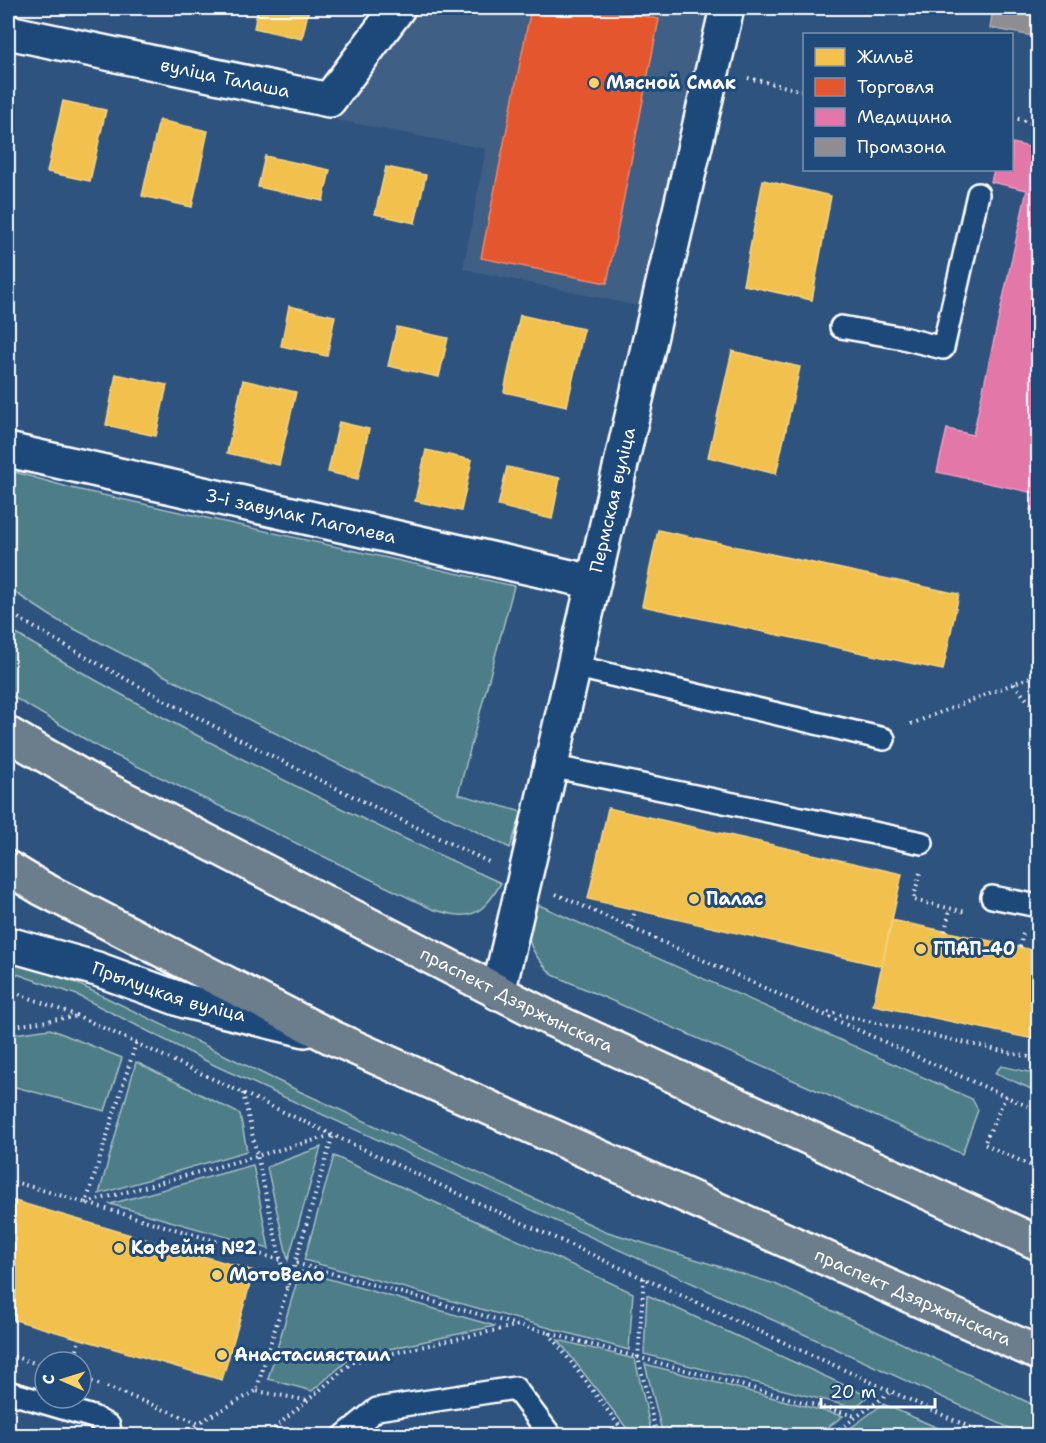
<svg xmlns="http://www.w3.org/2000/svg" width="1046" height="1443" font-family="'Shantell Sans',sans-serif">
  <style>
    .built { fill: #405e85 }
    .green { fill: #4e7d87; stroke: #a6bec3; stroke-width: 1.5 }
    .homes { fill: #f2c14e; stroke: #f6d483; stroke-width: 1.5 }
    .shops { fill: #e4572e; stroke: #ec896d; stroke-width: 1.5 }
    .health { fill: #e377a8; stroke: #eba0c2; stroke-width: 1.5 }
    .industry { fill: #8d8d92; stroke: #afafb3; stroke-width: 1.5 }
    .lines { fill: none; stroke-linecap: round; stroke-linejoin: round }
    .service-casing { stroke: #fff; stroke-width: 26 }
    .minor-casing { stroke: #fff; stroke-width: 38 }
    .primary-casing { stroke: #fff; stroke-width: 38 }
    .path { stroke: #fff; stroke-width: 4; stroke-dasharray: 1.5 4.5; stroke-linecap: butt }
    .service { stroke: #1f4a7a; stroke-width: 21 }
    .minor { stroke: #1f4a7a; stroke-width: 33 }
    .primary { stroke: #6c7d8b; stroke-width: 33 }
    .poi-dot { fill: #ffd166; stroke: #1f4a7a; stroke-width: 2 }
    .labels { text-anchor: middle; stroke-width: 6; stroke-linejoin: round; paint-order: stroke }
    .street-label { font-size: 18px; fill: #fff; stroke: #1f4a7a }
    .poi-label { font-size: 18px; font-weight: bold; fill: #fff; stroke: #1f4a7a; text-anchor: start }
  </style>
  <rect width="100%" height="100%" fill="#2e537f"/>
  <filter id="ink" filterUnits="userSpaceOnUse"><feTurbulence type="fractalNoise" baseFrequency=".0167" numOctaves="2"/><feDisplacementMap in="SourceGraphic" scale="12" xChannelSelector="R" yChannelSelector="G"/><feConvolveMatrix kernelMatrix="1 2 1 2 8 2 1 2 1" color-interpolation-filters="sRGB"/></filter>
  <g filter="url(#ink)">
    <polygon class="built" points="417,8 707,8 643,307 463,269 486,149 336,120"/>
    <g class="green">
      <polygon points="8,470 71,488 514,586 458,794 522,812 510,848 269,730 57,620 8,588"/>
      <path d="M8 629C167 725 332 807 501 883 481 917 470 921 432 909L102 749 8 694Z"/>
      <path d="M530 901 972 1099 978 1110 962 1154 553 975C526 949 526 937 530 901Z"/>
      <polygon points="8,958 76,983 301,1092 605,1231 775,1284 1038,1407 1038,1435 1025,1435 216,1066 77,995 8,971"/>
      <polygon points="50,1029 122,1058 105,1111 8,1085 8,1035"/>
      <polygon points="136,1062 240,1114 247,1151 99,1194"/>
      <polygon points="1001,1066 1038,1074 1038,1092 995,1073"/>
      <polygon points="321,1147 288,1260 267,1167"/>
      <polygon points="334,1156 633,1293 629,1350 304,1260"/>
      <polygon points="253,1165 269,1249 110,1204"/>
      <polygon points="300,1271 301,1271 495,1326 352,1357 312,1391 268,1379"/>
      <polygon points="647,1295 868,1396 855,1408 644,1354"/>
      <polygon points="558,1340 635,1359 652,1435 632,1435"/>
      <polygon points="645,1364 843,1416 817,1435 663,1435"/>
      <polygon points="883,1404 954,1435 841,1435"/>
    </g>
    <g class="homes">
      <polygon points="258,8 309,8 302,39 254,28"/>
      <polygon points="63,101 106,110 90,181 47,172"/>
      <polygon points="159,120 208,131 192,207 142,196"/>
      <polygon points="265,156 330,170 323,201 258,187"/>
      <polygon points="386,167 426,175 415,223 375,214"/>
      <polygon points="763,180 831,196 812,300 743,285"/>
      <polygon points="289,306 335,316 327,356 281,346"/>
      <polygon points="520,315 584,329 567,406 504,392"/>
      <polygon points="397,327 448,338 439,377 388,366"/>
      <polygon points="732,351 800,367 776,474 708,457"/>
      <polygon points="116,374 167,385 156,436 106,425"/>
      <polygon points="243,380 296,392 279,465 227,453"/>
      <polygon points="339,422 369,429 358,479 328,472"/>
      <polygon points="426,450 472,460 461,511 415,501"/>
      <polygon points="507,467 560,478 552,519 498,506"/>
      <polygon points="658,530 959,594 943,670 642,606"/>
      <polygon points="608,808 902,874 882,966 588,899"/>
      <polygon points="892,920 1038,951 1038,1040 873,1005"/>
      <polygon points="8,1199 254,1271 222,1380 8,1318"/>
    </g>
    <polygon class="shops" points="531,8 602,8 659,19 607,283 481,258"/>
    <polygon class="health" points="1012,143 1038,149 1038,512 1030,510 1034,493 937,472 947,429 973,435 1027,190 991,182 994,170 1012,170"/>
    <polygon class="industry" points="993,8 1038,8 1038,37 990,28"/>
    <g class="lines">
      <g class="service-casing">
        <g id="service">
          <polyline points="841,327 903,338 943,348 978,194"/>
          <polyline points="573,666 884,739"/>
          <polyline points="550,766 922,843"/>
          <polyline points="992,897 1038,906"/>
          <polyline points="8,1392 93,1417 109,1426 111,1436"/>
          <polyline points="344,1436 377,1409 515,1388 551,1436"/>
        </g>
      </g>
      <g class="minor-casing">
        <g id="minor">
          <path id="s1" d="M8 32 329 100 398 8"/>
          <path id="s2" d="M8 450 593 582"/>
          <path id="s3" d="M8 944 97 969 185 1001 305 1030"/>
          <path id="s4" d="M498 993 727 8"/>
        </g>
      </g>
      <g class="primary-casing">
        <g id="primary">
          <path id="s5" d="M8 734 86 779 553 1020 1038 1243"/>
          <path id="s6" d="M8 868 41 888 331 1037 1038 1353"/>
        </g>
      </g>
      <g class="path">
        <polyline points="748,78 804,91"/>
        <polyline points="1012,117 1038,125"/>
        <path d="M8 612C165 705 327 785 491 863"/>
        <polyline points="1014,684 1038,713"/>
        <polyline points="911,724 1038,674"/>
        <polyline points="920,873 913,900 966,912"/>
        <polyline points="556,894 1038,1111"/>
        <polyline points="631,927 635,910"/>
        <polyline points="945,931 950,909"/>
        <polyline points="1020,947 1023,933"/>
        <polyline points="8,990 78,1016 472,1200 989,1436"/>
        <polyline points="828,1012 1038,1059"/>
        <polyline points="8,1027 78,1016"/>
        <polyline points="136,1043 86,1203 333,1135 295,1263"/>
        <polyline points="243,1093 287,1289"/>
        <polyline points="1006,1096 984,1144 1038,1169"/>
        <polyline points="8,1180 280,1260"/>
        <polyline points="644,1278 638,1357 657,1436"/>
        <polyline points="549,1333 627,1436"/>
        <polyline points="8,1355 45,1366"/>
        <polyline points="75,1362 79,1339"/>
        <polyline points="81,1377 100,1385"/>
        <polyline points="107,1387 198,1423 256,1391"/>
        <polyline points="306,1400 256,1391 295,1263 517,1325"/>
        <polyline points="188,1436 198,1423"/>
        <polyline points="265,1436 353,1362 519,1325 855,1416"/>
        <polyline points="830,1436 892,1391"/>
      </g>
      <use href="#service" class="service"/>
      <use href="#minor" class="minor"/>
      <use href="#primary" class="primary"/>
    </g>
  </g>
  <g class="poi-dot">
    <circle cx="594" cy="83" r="6"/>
    <circle cx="694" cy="899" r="6"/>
    <circle cx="921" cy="949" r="6"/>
    <circle cx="119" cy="1248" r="6"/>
    <circle cx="217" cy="1275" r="6"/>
    <circle cx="222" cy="1355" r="6"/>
  </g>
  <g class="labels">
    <g class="street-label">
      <text dy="6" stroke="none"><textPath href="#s1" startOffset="222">вуліца Талаша</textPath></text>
      <text dy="6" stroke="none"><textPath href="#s4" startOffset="506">Пермская вуліца</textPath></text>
      <text dy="6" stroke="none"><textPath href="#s2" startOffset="300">3-і завулак Глаголева</textPath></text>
      <text dy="6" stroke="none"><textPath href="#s3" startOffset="168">Прылуцкая вуліца</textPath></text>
      <text dy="6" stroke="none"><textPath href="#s5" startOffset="574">праспект Дзяржынскага</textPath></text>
      <text dy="6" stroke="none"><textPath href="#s6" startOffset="1002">праспект Дзяржынскага</textPath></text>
    </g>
    <g class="poi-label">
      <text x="606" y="89">Мясной Смак</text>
      <text x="706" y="905">Палас</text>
      <text x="933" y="955">ГПАП-40</text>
      <text x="131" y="1254">Кофейня №2</text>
      <text x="229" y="1281">МотоВело</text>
      <text x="234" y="1361">Анастасиястаил</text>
    </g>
  </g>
  <rect width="1046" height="1443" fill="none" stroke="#1f4a7a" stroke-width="30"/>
  <rect x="15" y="15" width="1016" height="1413" fill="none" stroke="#fff" stroke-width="2" filter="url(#ink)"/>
  <rect x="803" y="33" width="210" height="138" fill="#1f4a7a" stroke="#7992af" stroke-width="1.5"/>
  <rect x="815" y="48" width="30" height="18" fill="#f2c14e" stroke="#7992af" stroke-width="1.5"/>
  <text x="857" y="63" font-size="18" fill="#ffffff">Жильё</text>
  <rect x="815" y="78" width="30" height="18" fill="#e4572e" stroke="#7992af" stroke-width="1.5"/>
  <text x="857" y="93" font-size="18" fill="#ffffff">Торговля</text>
  <rect x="815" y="108" width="30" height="18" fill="#e377a8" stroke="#7992af" stroke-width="1.5"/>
  <text x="857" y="123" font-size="18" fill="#ffffff">Медицина</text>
  <rect x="815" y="138" width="30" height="18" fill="#8d8d92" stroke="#7992af" stroke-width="1.5"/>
  <text x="857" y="153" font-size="18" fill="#ffffff">Промзона</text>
  <g transform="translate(63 1380) rotate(273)"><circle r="28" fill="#1f4a7a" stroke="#7992af" stroke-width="1.5"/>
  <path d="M0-4.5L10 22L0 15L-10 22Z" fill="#ffd166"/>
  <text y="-9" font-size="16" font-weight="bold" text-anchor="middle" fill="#ffffff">С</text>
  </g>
  <path d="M821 1398v9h114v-9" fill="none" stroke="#ffffff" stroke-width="3"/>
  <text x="830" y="1398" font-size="18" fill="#ffffff" stroke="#1f4a7a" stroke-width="4.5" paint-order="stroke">20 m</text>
</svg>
